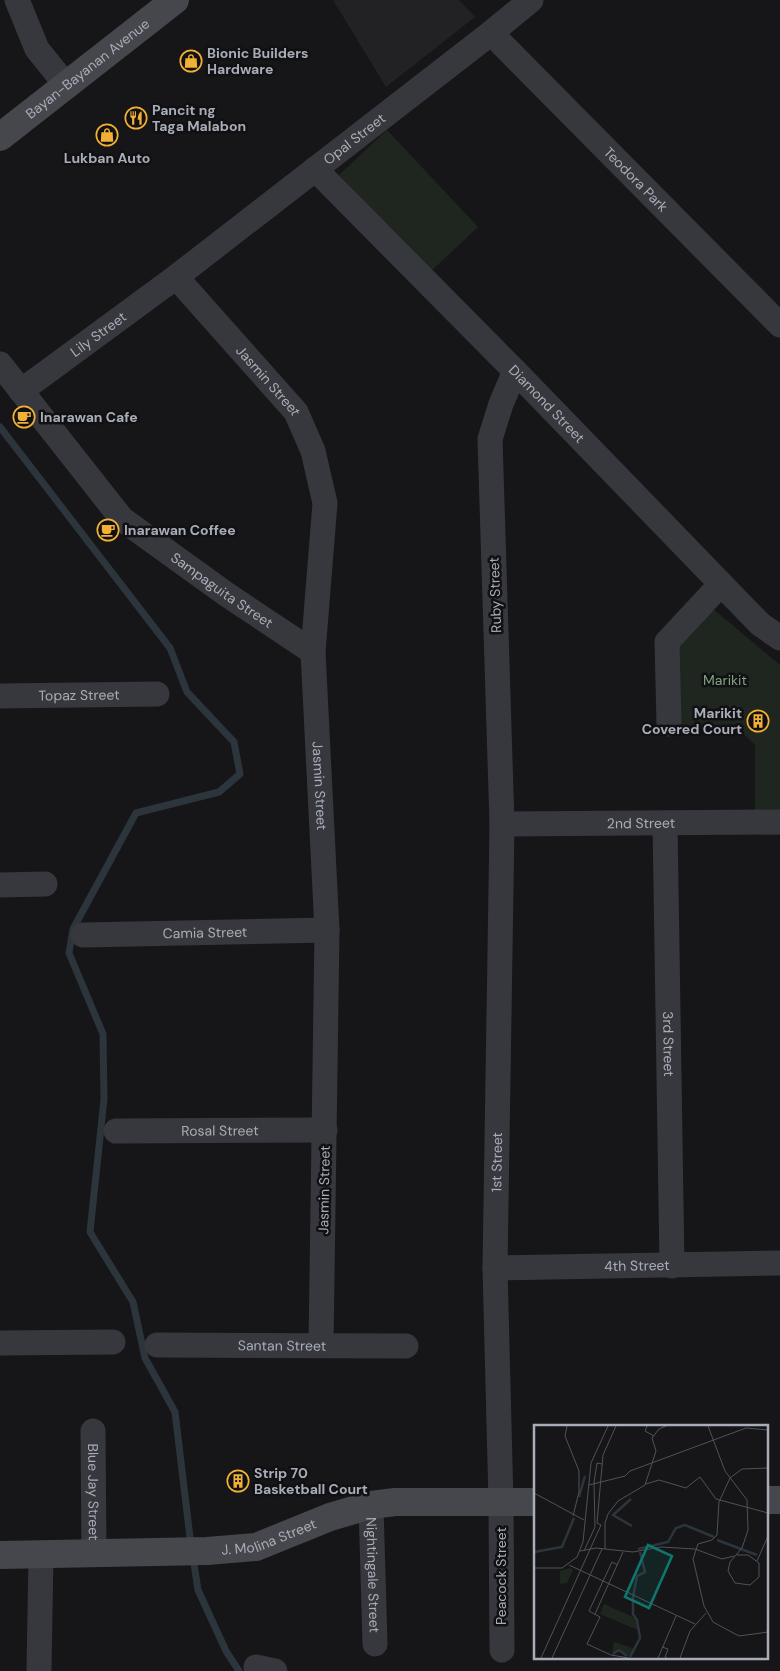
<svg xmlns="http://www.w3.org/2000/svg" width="780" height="1671" font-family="'DM Sans',sans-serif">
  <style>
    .built { fill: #222225 }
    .green { fill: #1e261f }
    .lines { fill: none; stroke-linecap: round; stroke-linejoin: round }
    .stream { stroke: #2c353c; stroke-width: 7 }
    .street { stroke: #37383d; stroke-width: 25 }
    .secondary { stroke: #45474d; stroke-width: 28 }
    .labels { text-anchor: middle; stroke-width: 5; stroke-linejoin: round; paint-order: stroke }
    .poi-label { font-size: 14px; font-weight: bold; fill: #a8adb8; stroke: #111113; text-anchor: start }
    .street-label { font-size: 14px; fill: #a8adb8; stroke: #111113 }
    .park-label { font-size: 14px; fill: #7fa381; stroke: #111113 }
    .inset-river { fill: none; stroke: #2c353c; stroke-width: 2.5 }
    .inset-road { fill: none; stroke: #505258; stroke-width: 1 }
    .view { fill: #0f766e; fill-opacity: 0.15; stroke: #0f766e; stroke-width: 2.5 }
    .inset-edge { fill: none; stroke: #a8adb8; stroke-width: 2.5 }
  </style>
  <rect width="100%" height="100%" fill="#161618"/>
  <polygon class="built" points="333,0 459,0 475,17 386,87"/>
  <g class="green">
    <polygon points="387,130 478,227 430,272 339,175"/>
    <polygon points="712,608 780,665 780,819 755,819 755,745 737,727 679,727 678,644"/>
  </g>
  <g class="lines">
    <g class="stream">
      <polyline points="0,427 170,648 187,692 234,742 240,774 219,792 136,813 73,929 69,953 103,1034 104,1099 90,1232 133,1302 145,1358 175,1412 191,1546"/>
      <polyline points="193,1557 198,1590 226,1651 239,1671"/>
    </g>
    <g class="street">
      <polyline points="17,0 37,49 66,85"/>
      <path id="s1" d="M491 33 780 325"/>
      <path id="s2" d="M315 169 515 371 760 624 780 638"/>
      <path id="s3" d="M176 277 296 412 313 451 325 503 313 652 327 930 321 1345"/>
      <path id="s4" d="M0 364 122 519 226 594 313 652"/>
      <path id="s5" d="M21 391 176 277 491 33 531 0"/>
      <path id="s6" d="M0 696 157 694"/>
      <polyline points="669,724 667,642 721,584"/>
      <path id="s7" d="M665 823 672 1266"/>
      <path id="s8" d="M502 824 780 822"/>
      <polyline points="0,885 45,884"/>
      <path id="s9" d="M83 935 327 930"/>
      <path id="s10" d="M116 1131 325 1130"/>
      <path id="s11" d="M495 1268 780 1263"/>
      <polyline points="0,1343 113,1342"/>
      <path id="s12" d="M157 1345 406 1346"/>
      <path id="s13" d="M93 1431 94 1553"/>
      <path id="s14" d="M371 1505 375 1644"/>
      <path id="s15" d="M502 1650 501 1502 495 1268 502 824 490 439 501 404 515 371"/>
      <polyline points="256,1667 275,1671"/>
      <polyline points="39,1670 41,1554"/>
    </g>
    <g class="secondary">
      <path id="s16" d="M0 137 175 0"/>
      <polyline points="766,1500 780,1500"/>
      <path id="s17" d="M0 1555 207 1551 256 1547 330 1517 371 1505 395 1502H535"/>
    </g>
  </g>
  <defs>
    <g id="shop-ring" transform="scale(1.125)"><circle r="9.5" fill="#111113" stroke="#f2b134" stroke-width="1.5"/><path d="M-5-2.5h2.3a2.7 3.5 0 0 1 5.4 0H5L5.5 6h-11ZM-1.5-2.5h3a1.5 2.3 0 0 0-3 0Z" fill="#f2b134"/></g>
    <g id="restaurant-ring" transform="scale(1.125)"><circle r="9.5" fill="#111113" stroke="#f2b134" stroke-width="1.5"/><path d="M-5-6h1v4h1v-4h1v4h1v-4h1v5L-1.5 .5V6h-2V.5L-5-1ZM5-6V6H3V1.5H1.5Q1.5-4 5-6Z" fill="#f2b134"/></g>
    <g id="cafe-ring" transform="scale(1.125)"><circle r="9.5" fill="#111113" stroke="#f2b134" stroke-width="1.5"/><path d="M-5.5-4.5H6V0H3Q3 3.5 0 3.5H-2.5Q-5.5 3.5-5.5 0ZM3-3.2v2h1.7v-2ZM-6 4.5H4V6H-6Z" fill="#f2b134"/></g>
    <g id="building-ring" transform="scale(1.125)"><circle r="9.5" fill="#111113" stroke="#f2b134" stroke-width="1.5"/><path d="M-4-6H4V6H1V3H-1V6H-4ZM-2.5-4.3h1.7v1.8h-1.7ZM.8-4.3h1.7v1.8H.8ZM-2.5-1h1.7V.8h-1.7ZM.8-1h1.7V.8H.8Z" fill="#f2b134"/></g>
  </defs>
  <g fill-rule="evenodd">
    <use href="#shop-ring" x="191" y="61"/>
    <use href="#restaurant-ring" x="136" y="118"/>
    <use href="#shop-ring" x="107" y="135"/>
    <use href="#cafe-ring" x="24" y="417"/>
    <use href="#cafe-ring" x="108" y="530"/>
    <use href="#building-ring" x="758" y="721"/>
    <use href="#building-ring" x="238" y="1481"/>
  </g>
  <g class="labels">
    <g class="poi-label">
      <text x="207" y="58">Bionic Builders<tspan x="207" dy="16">Hardware</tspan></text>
      <text x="152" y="115">Pancit ng<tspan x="152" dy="16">Taga Malabon</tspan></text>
      <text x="107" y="163" text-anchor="middle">Lukban Auto</text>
      <text x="40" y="422">Inarawan Cafe</text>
      <text x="124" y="535">Inarawan Coffee</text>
      <text x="742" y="718" text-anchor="end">Marikit<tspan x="742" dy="16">Covered Court</tspan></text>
      <text x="254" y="1478">Strip 70<tspan x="254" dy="16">Basketball Court</tspan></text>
    </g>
    <g class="street-label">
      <text dy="5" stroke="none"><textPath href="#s16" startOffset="111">Bayan-Bayanan Avenue</textPath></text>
      <text dy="5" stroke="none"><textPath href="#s5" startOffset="418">Opal Street</textPath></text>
      <text dy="5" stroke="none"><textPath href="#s1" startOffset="206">Teodora Park</textPath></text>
      <text dy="5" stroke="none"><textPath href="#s5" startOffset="96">Lily Street</textPath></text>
      <text dy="5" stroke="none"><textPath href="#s3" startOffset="139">Jasmin Street</textPath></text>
      <text dy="5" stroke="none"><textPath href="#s2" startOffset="330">Diamond Street</textPath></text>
      <text dy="5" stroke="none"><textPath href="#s4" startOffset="320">Sampaguita Street</textPath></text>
      <text transform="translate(495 595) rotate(-92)" y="5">Ruby Street</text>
      <text dy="5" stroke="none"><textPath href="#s6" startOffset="79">Topaz Street</textPath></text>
      <text dy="5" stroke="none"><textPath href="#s3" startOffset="560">Jasmin Street</textPath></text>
      <text dy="5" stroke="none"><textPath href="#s8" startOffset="139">2nd Street</textPath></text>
      <text dy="5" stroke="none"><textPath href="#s9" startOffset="122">Camia Street</textPath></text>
      <text dy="5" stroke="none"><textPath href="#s7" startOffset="221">3rd Street</textPath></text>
      <text dy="5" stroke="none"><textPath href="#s10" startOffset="104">Rosal Street</textPath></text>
      <text dy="5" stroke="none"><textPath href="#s15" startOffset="488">1st Street</textPath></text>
      <text transform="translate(324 1190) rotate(-89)" y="5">Jasmin Street</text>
      <text dy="5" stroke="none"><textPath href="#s11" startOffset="142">4th Street</textPath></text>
      <text dy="5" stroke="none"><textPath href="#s12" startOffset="125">Santan Street</textPath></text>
      <text dy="5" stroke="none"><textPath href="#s13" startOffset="61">Blue Jay Street</textPath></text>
      <text dy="5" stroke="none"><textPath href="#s17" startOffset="271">J. Molina Street</textPath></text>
      <text dy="5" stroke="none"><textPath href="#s14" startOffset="70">Nightingale Street</textPath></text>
      <text transform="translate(501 1576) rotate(-90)" y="5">Peacock Street</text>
    </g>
    <g class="park-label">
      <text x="725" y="685">Marikit</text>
    </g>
  </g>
  <g transform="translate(534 1425)">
    <rect width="234" height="234" fill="#161618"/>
    <path d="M36 143 39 145 33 158 26 159V146ZM70 179 101 193 104 205 66 189ZM80 217 99 223 100 228 96 232 87 225 78 228Z" fill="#1e261f"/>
    <path class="inset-river" d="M45 72 51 51M97 74 79 90 98 101M183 115 223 130M104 124 134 117 142 103 151 100 180 112M0 127 28 122 40 93M79 229 85 225 93 231M96 232 106 213 103 195 99 189V172L103 151 111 147 106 127"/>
    <path class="inset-road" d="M33 1 31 11 45 46V67L39 91M113 1 111 6 120 11M174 1 191 46 213 75 214 105 208 123 196 137 194 146 201 158 216 160 225 152V138L214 130H203M234 43 208 44 196 53 185 77 183 110 178 115 164 119 159 134 170 181 179 197 205 211 234 207M112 59 125 55 152 63 166 52 182 74 234 88M55 60 91 51 96 46 212 3 234 5M0 68 50 95M71 124V98L74 89 84 76 111 60 122 26 118 13 125 4 132 1M161 124 188 134 200 131M46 126 62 123 99 127 127 122 161 124M50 126 61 102 60 58 63 38 68 39M223 136 234 111M35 140 161 199M84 140 78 137 55 186 66 192 53 219 77 230 95 233M0 143H28L43 132 49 117 57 38 74 1M61 189 89 127M128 222 134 224 131 232 133 233M7 233 67 100 63 98 69 30 82 1M18 233 68 124M124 233 142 191M146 233 156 206 172 188"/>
    <path class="view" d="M114 120 138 131 115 183 91 172Z"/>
    <rect width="234" height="234" class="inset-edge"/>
  </g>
</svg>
